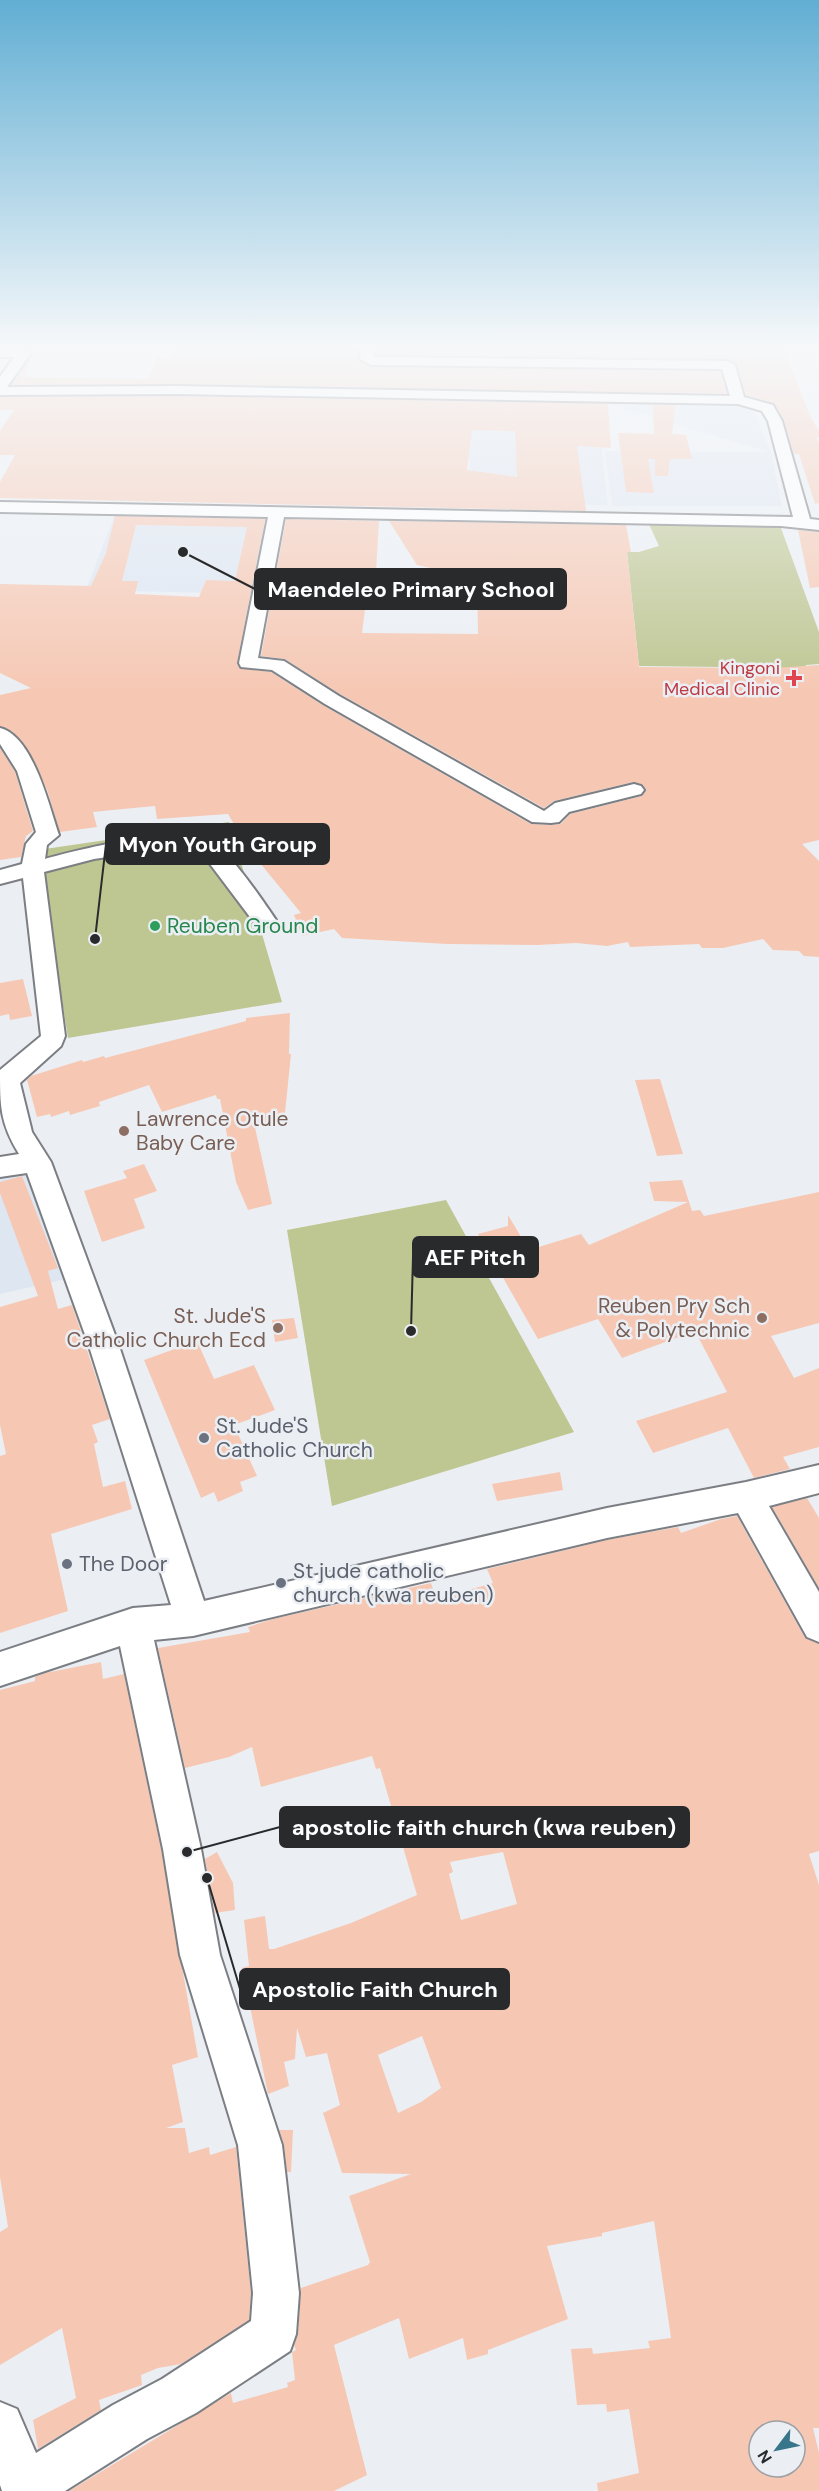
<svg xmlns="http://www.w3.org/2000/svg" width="819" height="2491" font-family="'DM Sans',sans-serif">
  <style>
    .built { fill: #dee6f2 }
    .green { fill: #bec692 }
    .building { fill: #f6c8b4; fill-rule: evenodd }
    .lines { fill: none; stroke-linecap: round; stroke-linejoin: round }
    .minor-casing { stroke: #7b7e83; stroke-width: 4 }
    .minor { fill: #fff; fill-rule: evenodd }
    .health-dot { fill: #e0444e; stroke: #ebeff4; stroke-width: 2 }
    .leisure-dot { fill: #2e9e5b; stroke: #ebeff4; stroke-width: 2 }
    .education-dot { fill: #8d6e63; stroke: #ebeff4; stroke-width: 2 }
    .worship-dot { fill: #6b7280; stroke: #ebeff4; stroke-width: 2 }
    .labels { text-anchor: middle; stroke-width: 5; stroke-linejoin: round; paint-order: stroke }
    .far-health-label { font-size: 18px; fill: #be3a42; stroke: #ebeff4; text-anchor: end }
    .leisure-label { font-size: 21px; fill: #27864d; stroke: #ebeff4; text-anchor: start }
    .education-label { font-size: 21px; fill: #785e54; stroke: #ebeff4; text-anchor: end }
    .worship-label { font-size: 21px; fill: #5b616d; stroke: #ebeff4; text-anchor: start }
    .leader { fill: none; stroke: #292a2c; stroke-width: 2 }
    .callout-dot { fill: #292a2c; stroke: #ebeff4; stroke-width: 2 }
    .callout { fill: #292a2c; stroke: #292a2c; stroke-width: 2 }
    .callout-label { font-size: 22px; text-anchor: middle; font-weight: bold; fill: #fff }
  </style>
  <rect width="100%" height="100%" fill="#ebeff4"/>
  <g class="built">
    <polygon points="462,397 730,402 755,413 771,452 782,506 612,506 605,451 768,452 596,400 608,505 469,502 470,459 459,458"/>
    <polygon points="116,512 274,515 257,594 86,590"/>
    <polygon points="27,1171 66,1279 0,1294 0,1175"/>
  </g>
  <g class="green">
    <polygon points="778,520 819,632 819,664 806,665 805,668 639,666 627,552 639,552 659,546 648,522"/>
    <polygon points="229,822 282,1002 68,1038 38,850"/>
    <polygon points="446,1200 574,1432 332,1506 287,1230"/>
  </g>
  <g class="building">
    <polygon points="176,344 359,344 358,359 371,367 720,371 727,394 178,384 11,385 32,355 24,377 147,379 158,357 172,357"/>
    <polygon points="377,344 770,344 771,348 783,348 808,411 819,432 819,437 816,437 819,443 819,503 815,504 799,454 794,454 784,420 775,404 746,395 737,364 729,359 376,355"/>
    <path d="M178 396 608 404 611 448 577 446 586 511 0 498V482L15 455H0V431L14 410H0V397ZM472 430 515 431 517 477 467 470Z"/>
    <polygon points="653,405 675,405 672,434 686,435 692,459 670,459 668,476 655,476 655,459 648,459 654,493 626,492 618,433 654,434"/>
    <path d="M115 516 265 519 237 663 239 668 271 672 324 706 531 824 551 825 561 824 570 814 642 796 646 789 642 784 633 782 554 801 544 808 340 694 285 659 261 656 286 519 379 521 376 571H370L362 633 478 634 477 572 444 571 417 565 389 521 626 525 631 552H627L639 667 774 668 819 665V840L802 844 819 861V957L804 956 799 951 773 950 763 939 723 948H702L699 944 630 947 628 942 607 946 576 943 537 945 447 944 342 938 334 929 302 936 294 915 301 913 250 851 228 814 157 819 155 806 123 809 93 812 97 827 60 832 47 790 32 757 13 732 0 726V695L31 688 0 673V584L91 586 106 553ZM136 525 247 527 235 581 206 580 199 597 135 594 138 581H122Z"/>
    <polygon points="798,530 819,532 819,587 810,588"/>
    <polygon points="0,748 15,772 33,831 26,836 21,857 0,860"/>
    <polygon points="23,979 32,1016 10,1020 9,1014 0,1016 0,983"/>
    <polygon points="290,1013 289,1054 291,1054 284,1123 254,1123 272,1204 248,1210 236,1182 220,1099 217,1099 216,1095 162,1112 149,1085 99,1102 100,1106 70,1115 69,1111 51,1117 50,1114 37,1117 27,1080 31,1076 82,1060 83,1062 104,1056 105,1058 212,1030 246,1021 246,1018"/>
    <polygon points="660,1079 673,1122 683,1154 657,1156 635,1080"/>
    <polygon points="144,1164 157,1191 134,1199 145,1228 102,1242 84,1191 127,1178 123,1171"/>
    <polygon points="22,1176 58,1268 48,1271 58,1309 72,1305 110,1419 92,1425 98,1442 94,1444 103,1487 125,1481 132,1509 51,1534 68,1611 0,1633 0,1456 6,1454 0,1425 0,1307 38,1296 0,1193 0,1182"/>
    <polygon points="682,1180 692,1211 700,1210 704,1216 819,1192 819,1323 771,1336 794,1378 819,1368 819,1447 783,1457 790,1469 754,1478 728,1428 653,1453 636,1421 727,1392 695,1331 622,1358 598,1319 538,1339 478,1234 508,1226 508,1215 529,1250 581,1234 589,1245 688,1202 654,1201 649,1182"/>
    <polygon points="294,1318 298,1338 275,1342 272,1320"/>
    <polygon points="197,1341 214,1379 254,1365 275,1410 234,1425 257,1476 240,1482 243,1491 218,1502 214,1492 201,1498 144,1360"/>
    <polygon points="560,1472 563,1490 497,1501 492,1484"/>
    <polygon points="807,1498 819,1518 819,1588 772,1507"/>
    <path d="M737 1516 805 1638 819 1644V1851L809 1854 819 1885V2428H813L819 2453V2491H598L597 2483 639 2473 629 2409 607 2412 606 2404 577 2405 571 2349 592 2348 593 2354 650 2348 648 2341 671 2338 654 2221 602 2233V2236L547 2246 568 2319 488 2350V2354L467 2360 463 2338 409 2359 399 2318 334 2345 367 2475 334 2491H69L231 2393 233 2403 288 2387 287 2383 295 2380 292 2352 296 2350 294 2345 298 2334 301 2288 368 2265 370 2262 349 2196 411 2174 342 2173 323 2113 340 2105 327 2053 306 2057 297 2028 295 2059 284 2062 289 2086 268 2094 242 1968 249 1966 244 1920 265 1916 269 1949H274L351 1923 417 1895 380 1768 376 1769 372 1756 261 1787 252 1747 229 1757 185 1768 158 1648 250 1632 248 1627 273 1619 431 1583 436 1599 493 1583 487 1569 607 1540 678 1527 681 1533 721 1519ZM503 1852 517 1904 461 1920 449 1874 453 1872 450 1862ZM422 2036 441 2088 421 2102 398 2113 378 2055ZM759 2431H795V2467H759Z"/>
    <polygon points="101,1662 103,1679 124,1674 161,1849 198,2057 172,2065 183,2122 166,2128 185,2128 189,2153 209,2147 210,2155 236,2147 251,2293 249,2320 181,2364 158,2368 141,2375 142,2385 99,2400 101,2410 38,2449 33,2420 76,2398 62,2328 0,2365 0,2232 8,2227 0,2177 0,1690 35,1681 35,1677 45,1673"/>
    <polygon points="217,1852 233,1883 235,1910 215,1913 205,1859"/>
    <polygon points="279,2130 293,2130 291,2172 287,2172 284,2145"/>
  </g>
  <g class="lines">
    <g class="minor-casing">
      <g id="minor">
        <polygon points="361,344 375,344 374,357 728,361 735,365 744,397 773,405 782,421 810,519 819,520 819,530 781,526 284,517 258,658 284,661 339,696 544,811 555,803 634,784 641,786 644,790 641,794 569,812 559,822 551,823 532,822 325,704 272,670 241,667 239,663 268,517 0,512 0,502 793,517 768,421 762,411 738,404 178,394 0,395 0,377 14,357 0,357 0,349 24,349 31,353 7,387 178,386 730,396 722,369 371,365 360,359"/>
        <path d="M0 728C33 736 49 806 59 835L47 845 45 859C73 851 180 825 204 836 227 847 261 898 276 920L272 925 264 927 256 925 204 856 191 847 159 849 94 859 44 872 65 1036 61 1046 20 1083 32 1132 51 1162 118 1343 204 1601 607 1508 746 1482 819 1465V1493L769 1506 819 1592V1642L807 1637 738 1513 607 1538 193 1636 154 1640 201 1849 220 1955 282 2145 299 2293 296 2334 290 2351 196 2413 147 2439 65 2491H2L0 2485V2402L17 2409 36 2453 113 2405 162 2379 251 2321 253 2293 238 2145 180 1955 163 1849 120 1646 0 1686V1652L133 1608 171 1605 88 1343 27 1173 0 1177V1157L19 1154C0 1123 0 1106 0 1070L41 1036 23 878 0 884V870L22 864 26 844 36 832 17 771 0 744Z"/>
      </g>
    </g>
    <use href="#minor" class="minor"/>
  </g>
  <linearGradient id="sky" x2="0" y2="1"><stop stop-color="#61aed3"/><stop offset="0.5" stop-color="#f6f8fa"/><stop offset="1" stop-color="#f6f8fa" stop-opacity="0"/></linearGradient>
  <rect width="819" height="692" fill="url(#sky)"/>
  <path class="health-dot" d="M791 669h6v6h6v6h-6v6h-6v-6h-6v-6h6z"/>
  <circle class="leisure-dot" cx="155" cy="926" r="6"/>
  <g class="education-dot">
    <circle cx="124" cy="1131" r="6"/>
    <circle cx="762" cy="1318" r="6"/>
    <circle cx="278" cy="1328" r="6"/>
  </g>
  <g class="worship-dot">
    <circle cx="204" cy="1438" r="6"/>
    <circle cx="67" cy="1564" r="6"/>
    <circle cx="281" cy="1583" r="6"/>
  </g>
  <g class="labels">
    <g class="far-health-label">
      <text x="780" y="674">Kingoni<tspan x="780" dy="21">Medical Clinic</tspan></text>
    </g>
    <g class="leisure-label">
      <text x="167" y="933">Reuben Ground</text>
    </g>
    <g class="education-label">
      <text x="136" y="1126" text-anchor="start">Lawrence Otule<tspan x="136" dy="24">Baby Care</tspan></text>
      <text x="750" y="1313">Reuben Pry Sch<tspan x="750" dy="24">&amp; Polytechnic</tspan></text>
      <text x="266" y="1323">St. Jude'S<tspan x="266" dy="24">Catholic Church Ecd</tspan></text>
    </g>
    <g class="worship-label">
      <text x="216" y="1433">St. Jude'S<tspan x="216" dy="24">Catholic Church</tspan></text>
      <text x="79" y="1571">The Door</text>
      <text x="293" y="1578">St jude catholic<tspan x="293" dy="24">church (kwa reuben)</tspan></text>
    </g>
  </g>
  <path class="leader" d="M183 552L255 589M95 939L106 844M411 1331L413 1257M187 1852L280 1827M207 1878L240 1989"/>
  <g class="callout-dot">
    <circle cx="183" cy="552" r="6"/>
    <circle cx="95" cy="939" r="6"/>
    <circle cx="411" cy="1331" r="6"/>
    <circle cx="187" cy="1852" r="6"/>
    <circle cx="207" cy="1878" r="6"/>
  </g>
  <g class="callout">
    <rect x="255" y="569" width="311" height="40" rx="6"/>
    <rect x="106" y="824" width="223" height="40" rx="6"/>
    <rect x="413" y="1237" width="125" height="40" rx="6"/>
    <rect x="280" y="1807" width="409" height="40" rx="6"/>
    <rect x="240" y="1969" width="269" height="40" rx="6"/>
  </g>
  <g class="callout-label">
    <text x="411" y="597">Maendeleo Primary School</text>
    <text x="218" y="852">Myon Youth Group</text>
    <text x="475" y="1265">AEF Pitch</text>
    <text x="484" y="1835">apostolic faith church (kwa reuben)</text>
    <text x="375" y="1997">Apostolic Faith Church</text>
  </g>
  <g transform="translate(777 2449) rotate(238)"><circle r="28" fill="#ebeff4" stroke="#9da0a4" stroke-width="1.5"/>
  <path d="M0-4.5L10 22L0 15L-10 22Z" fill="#37758b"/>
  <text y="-9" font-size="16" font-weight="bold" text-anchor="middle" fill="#292a2c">N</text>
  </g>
</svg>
